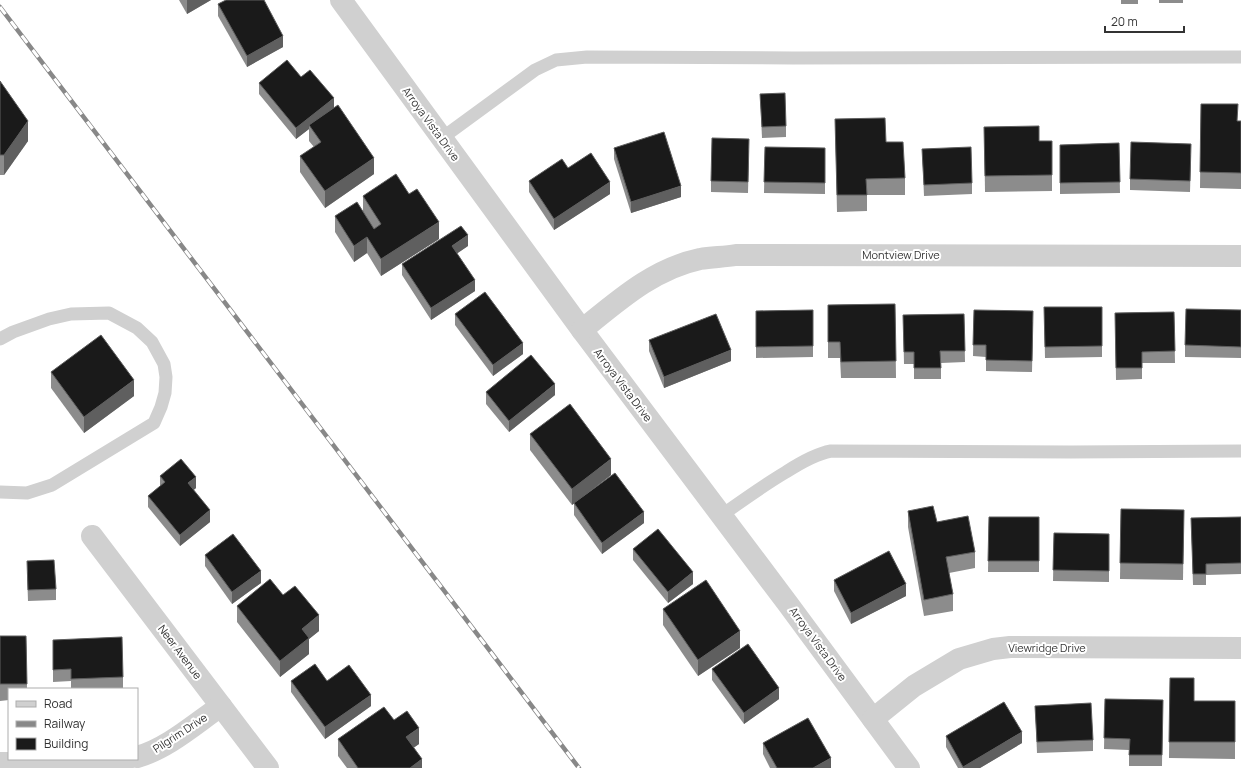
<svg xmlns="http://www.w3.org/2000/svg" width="1241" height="768" font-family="Manrope,sans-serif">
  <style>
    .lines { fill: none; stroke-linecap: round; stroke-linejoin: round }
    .lane { stroke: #d0d0d0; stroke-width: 13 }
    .street { stroke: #d0d0d0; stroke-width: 22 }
    .rail-casing { stroke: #888; stroke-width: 4.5 }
    .rail { stroke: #fff; stroke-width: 3; stroke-dasharray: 9; stroke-linecap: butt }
    .wall { fill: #8c8c8c }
    .shaded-wall { fill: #5f5f5f }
    .building { fill: #1a1a1a; stroke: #5f5f5f }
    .labels { text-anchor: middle; stroke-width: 4; stroke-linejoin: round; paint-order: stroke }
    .street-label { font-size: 11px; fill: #333; stroke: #fff }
  </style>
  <rect width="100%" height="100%" fill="#fff"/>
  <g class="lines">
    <g class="lane">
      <polyline points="442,138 535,70 556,60 587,57 793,58 1241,57"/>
      <polyline points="0,339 13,332 49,319 71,314 109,313 137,328 152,342 164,364 166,377 165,393 161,407 154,423 52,485 27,493 0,492"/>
      <path d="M722 515C743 500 764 485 786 472 800 463 815 454 831 451L1071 452 1241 451"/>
    </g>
    <g class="street">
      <polyline points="341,0 582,330 788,604 909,768"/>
      <path d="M582 330C618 301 653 269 700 259 712 257 724 257 736 255L1241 256"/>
      <polyline points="92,536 268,768"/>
      <polyline points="873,719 914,686 959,659 993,649 1010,647 1241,648"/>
      <path d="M137 757C167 749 196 723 221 706"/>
      <polyline points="0,763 110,763 127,759"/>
    </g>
    <g class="rail-casing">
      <polyline id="rail" points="0,7 579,768"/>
    </g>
    <use href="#rail" class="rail"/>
  </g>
  <g class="wall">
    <polygon points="179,0 211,0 187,14"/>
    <rect x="1121" y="0" width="17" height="4"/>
    <rect x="1159" y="0" width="24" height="3"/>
    <polygon points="218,4 283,47 247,67 218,16"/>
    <polygon points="301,77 334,108 374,174 325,208 300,172 300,156 314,147 309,141 309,129 296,139 259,94 259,83"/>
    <polygon points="0,81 28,141 4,175 0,175"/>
    <polygon points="760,94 786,126 786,137 762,138"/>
    <polygon points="1201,104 1238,121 1241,121 1241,189 1200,188"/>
    <polygon points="835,119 886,142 905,178 905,195 867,195 867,211 837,212"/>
    <polygon points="984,127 1039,141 1052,175 1052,191 985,192"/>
    <polygon points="1119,143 1120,193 1060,194 1060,145"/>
    <polygon points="765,147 825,148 825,194 764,193"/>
    <polygon points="614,148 681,197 631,213 614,159"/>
    <polygon points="922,149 972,183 972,194 924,196"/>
    <polygon points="749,150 748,193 711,192 711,181"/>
    <polygon points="1191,155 1190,192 1130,190 1130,179"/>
    <polygon points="568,168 610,194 554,230 529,192 529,181"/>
    <polygon points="363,196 439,239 381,276 367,253 354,262 335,232 335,216 363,211"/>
    <polygon points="468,246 457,253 475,291 431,320 402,275 402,264"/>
    <polygon points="895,304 896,378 841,378 840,358 828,358 828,305"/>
    <polygon points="1044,307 1102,307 1102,357 1045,358"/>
    <polygon points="813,310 813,357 756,358 756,311"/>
    <polygon points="974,310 1033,322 1032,372 986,371 986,357 973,356"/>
    <polygon points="1241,310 1241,358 1185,357 1185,345"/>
    <polygon points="1174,312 1175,363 1142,363 1142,379 1116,380 1115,313"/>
    <polygon points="455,314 523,354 493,376 455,325"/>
    <polygon points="964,314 965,362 941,363 941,379 914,379 914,364 904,364 903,315"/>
    <polygon points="649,340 731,361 664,388 649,351"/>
    <polygon points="51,372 134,396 84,433 51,388"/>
    <polygon points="486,392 555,395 509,432 486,404"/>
    <polygon points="530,434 611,475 572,505 530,450"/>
    <polygon points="160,476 196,488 193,490 210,522 180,546 148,507 148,496 160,486"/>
    <polygon points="574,503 644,523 602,554 574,515"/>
    <polygon points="1121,509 1184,510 1183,580 1120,579"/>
    <polygon points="908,511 937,522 975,552 975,568 949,573 953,594 953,611 924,616 908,527"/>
    <polygon points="989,517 1039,517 1039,572 988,572"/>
    <polygon points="1241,517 1241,574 1206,575 1206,585 1193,585 1191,518"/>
    <polygon points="1054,533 1109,534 1109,582 1053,581"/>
    <polygon points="633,549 693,584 668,603 633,560"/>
    <polygon points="205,555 261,583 232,604 205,566"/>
    <polygon points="27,572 56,589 56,600 28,601"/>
    <polygon points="834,580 906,596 851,624 834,591"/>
    <polygon points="283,595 319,631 309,639 309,654 280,677 237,622 237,606"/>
    <polygon points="663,609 740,648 698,676 663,625"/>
    <polygon points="0,636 26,636 27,689 9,689 9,700 0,701"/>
    <polygon points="53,651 123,677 123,688 71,689 71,681 53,682"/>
    <polygon points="712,669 779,699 744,724 712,680"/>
    <polygon points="1170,678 1194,701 1235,701 1235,759 1169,758"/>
    <polygon points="291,681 371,706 325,739 291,692"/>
    <polygon points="1105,699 1163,700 1162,766 1129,766 1129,750 1104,749"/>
    <polygon points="1035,706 1093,740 1093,751 1037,753"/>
    <polygon points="394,720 419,744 413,748 422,768 347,768 338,756 338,739"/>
    <polygon points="946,736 1022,743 980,768 958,768 946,747"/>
    <polygon points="763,743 831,768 770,768 763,754"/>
  </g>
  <g class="shaded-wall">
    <polygon points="187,0 211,0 187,14"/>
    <polygon points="283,36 283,47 247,67 247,56"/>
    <polygon points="334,98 334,109 309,125 309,129 296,139 296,128"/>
    <polygon points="28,121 28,141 4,175 4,155"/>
    <polygon points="374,158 374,174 325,208 325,191"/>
    <polygon points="610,182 610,194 554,230 554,219"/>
    <polygon points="681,186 681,197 631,213 631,202"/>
    <polygon points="439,222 439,239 381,276 381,259"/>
    <polygon points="468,235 468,246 452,257 452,246"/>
    <polygon points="367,237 367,253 354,262 354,246"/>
    <polygon points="475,280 475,291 431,320 431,308"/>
    <polygon points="523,343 523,354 493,376 493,365"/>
    <polygon points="731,350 731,361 664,388 664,377"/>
    <polygon points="134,380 134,396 84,433 84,417"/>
    <polygon points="555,384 555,395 509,432 509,421"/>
    <polygon points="611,459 611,475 572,505 572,489"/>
    <polygon points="196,477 196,488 188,495 188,483"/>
    <polygon points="210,510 210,522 180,546 180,535"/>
    <polygon points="644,512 644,523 602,554 602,543"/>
    <polygon points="261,571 261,583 232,604 232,592"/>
    <polygon points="693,572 693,584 668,603 668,592"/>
    <polygon points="906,584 906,596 851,624 851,613"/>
    <polygon points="319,615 319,631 309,639 309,654 280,677 280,661 302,629"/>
    <polygon points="740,631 740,648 698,676 698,660"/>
    <polygon points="779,688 779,699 744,724 744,713"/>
    <polygon points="371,695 371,706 325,739 325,727"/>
    <polygon points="419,728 419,744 406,753 406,737"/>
    <polygon points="1022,732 1022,743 980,768 963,768 963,767"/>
    <polygon points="831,758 831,768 813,768"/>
    <polygon points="422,759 422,768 410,768"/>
  </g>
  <g class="building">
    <polygon points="226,0 264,0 283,36 247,56 218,4"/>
    <polygon points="287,60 301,77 310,70 334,98 296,128 259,83"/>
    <polygon points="0,81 28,121 4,155 0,155"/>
    <polygon points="785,93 786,126 762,127 760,94"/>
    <polygon points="1201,104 1238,104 1237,121 1241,121 1241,173 1200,172"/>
    <polygon points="338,105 374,158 325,191 300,156 321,142 309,125"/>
    <polygon points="885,118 886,142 903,142 905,178 866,179 867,195 837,195 835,119"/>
    <polygon points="1039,126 1039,141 1052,141 1052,175 985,176 984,127"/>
    <polygon points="664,132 681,186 631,202 614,148"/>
    <polygon points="712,138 749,139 748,182 711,181"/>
    <polygon points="1131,142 1191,144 1190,181 1130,179"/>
    <polygon points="1119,143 1120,182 1060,183 1060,145"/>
    <polygon points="765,147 825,148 825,183 764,182"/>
    <polygon points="971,147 972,183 924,185 922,149"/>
    <polygon points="591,153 610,182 554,219 529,181 562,159 568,168"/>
    <polygon points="396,174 409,194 417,189 439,222 381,259 367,237 354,246 335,216 357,202 374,229 381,224 363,196"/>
    <polygon points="461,226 468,235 452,246 475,280 431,308 402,264"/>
    <polygon points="485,292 523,343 493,365 455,314"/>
    <polygon points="895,304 896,361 841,362 840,342 828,342 828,305"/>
    <polygon points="1044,307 1102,307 1102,346 1045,347"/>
    <polygon points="1186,309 1241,310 1241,347 1185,345"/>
    <polygon points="813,310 813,346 756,347 756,311"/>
    <polygon points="974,310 1033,311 1032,361 986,360 986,345 973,345"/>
    <polygon points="1174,312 1175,351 1142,352 1142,368 1116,368 1115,313"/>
    <polygon points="716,314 731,350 664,377 649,340"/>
    <polygon points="964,314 965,351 940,351 941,368 914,368 914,352 904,352 903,315"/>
    <polygon points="101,335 134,380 84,417 51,372"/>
    <polygon points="531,355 555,384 509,421 486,392"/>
    <polygon points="570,404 611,459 572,489 530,434"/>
    <polygon points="181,459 196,477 188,483 210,510 180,535 148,496 165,482 160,476"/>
    <polygon points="615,473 644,512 602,543 574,503"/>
    <polygon points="933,506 937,522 968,516 975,552 946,557 953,594 924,600 908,511"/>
    <polygon points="1121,509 1184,510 1183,564 1120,563"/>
    <polygon points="989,517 1039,517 1039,561 988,561"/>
    <polygon points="1241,517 1241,563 1206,564 1206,574 1193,574 1191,518"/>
    <polygon points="658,529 693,572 668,592 633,549"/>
    <polygon points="1054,533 1109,534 1109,571 1053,570"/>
    <polygon points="233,534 261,571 232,592 205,555"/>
    <polygon points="889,551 906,584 851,613 834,580"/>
    <polygon points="54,560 56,589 28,590 27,561"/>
    <polygon points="270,579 283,595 295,586 319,615 302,629 309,638 280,661 237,606"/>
    <polygon points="706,580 740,631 698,660 663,609"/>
    <polygon points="0,636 26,636 27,684 0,684"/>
    <polygon points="122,637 123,677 71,679 71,669 53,670 53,640"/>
    <polygon points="748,644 779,688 744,713 712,669"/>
    <polygon points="315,664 327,681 349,665 371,695 325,727 291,681"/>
    <polygon points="1170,678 1194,678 1194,701 1235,701 1235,742 1169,742"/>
    <polygon points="1105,699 1163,700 1162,755 1129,755 1130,739 1104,738"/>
    <polygon points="1004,702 1022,732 963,767 946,736"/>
    <polygon points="1091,703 1093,740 1037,742 1035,706"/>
    <polygon points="384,707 394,720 407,711 419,728 406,737 422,759 410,768 358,768 338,739"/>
    <polygon points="808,718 831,758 813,768 777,768 763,743"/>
  </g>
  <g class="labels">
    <g class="street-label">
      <text transform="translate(431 124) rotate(54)" y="4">Arroya Vista Drive</text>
      <text x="901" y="259">Montview Drive</text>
      <text transform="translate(623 385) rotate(53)" y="4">Arroya Vista Drive</text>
      <text transform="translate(818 644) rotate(54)" y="4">Arroya Vista Drive</text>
      <text x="1047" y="652">Viewridge Drive</text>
      <text transform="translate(180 652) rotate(53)" y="4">Neer Avenue</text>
      <text transform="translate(180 733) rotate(-33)" y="4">Pilgrim Drive</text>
    </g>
  </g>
  <rect x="8" y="688" width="130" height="72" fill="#ffffff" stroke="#adadad"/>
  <rect x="16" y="701" width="20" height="6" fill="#d0d0d0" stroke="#adadad"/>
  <text x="44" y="708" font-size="12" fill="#333333">Road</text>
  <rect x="16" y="721" width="20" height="6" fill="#888888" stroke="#adadad"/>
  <text x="44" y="728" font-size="12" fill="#333333">Railway</text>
  <rect x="16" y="738" width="20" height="12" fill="#1a1a1a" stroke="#adadad"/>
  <text x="44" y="748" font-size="12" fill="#333333">Building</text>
  <path d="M1105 26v6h79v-6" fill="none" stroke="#333333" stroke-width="2"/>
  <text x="1111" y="26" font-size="12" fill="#333333" stroke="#ffffff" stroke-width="3" paint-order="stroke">20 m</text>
</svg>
